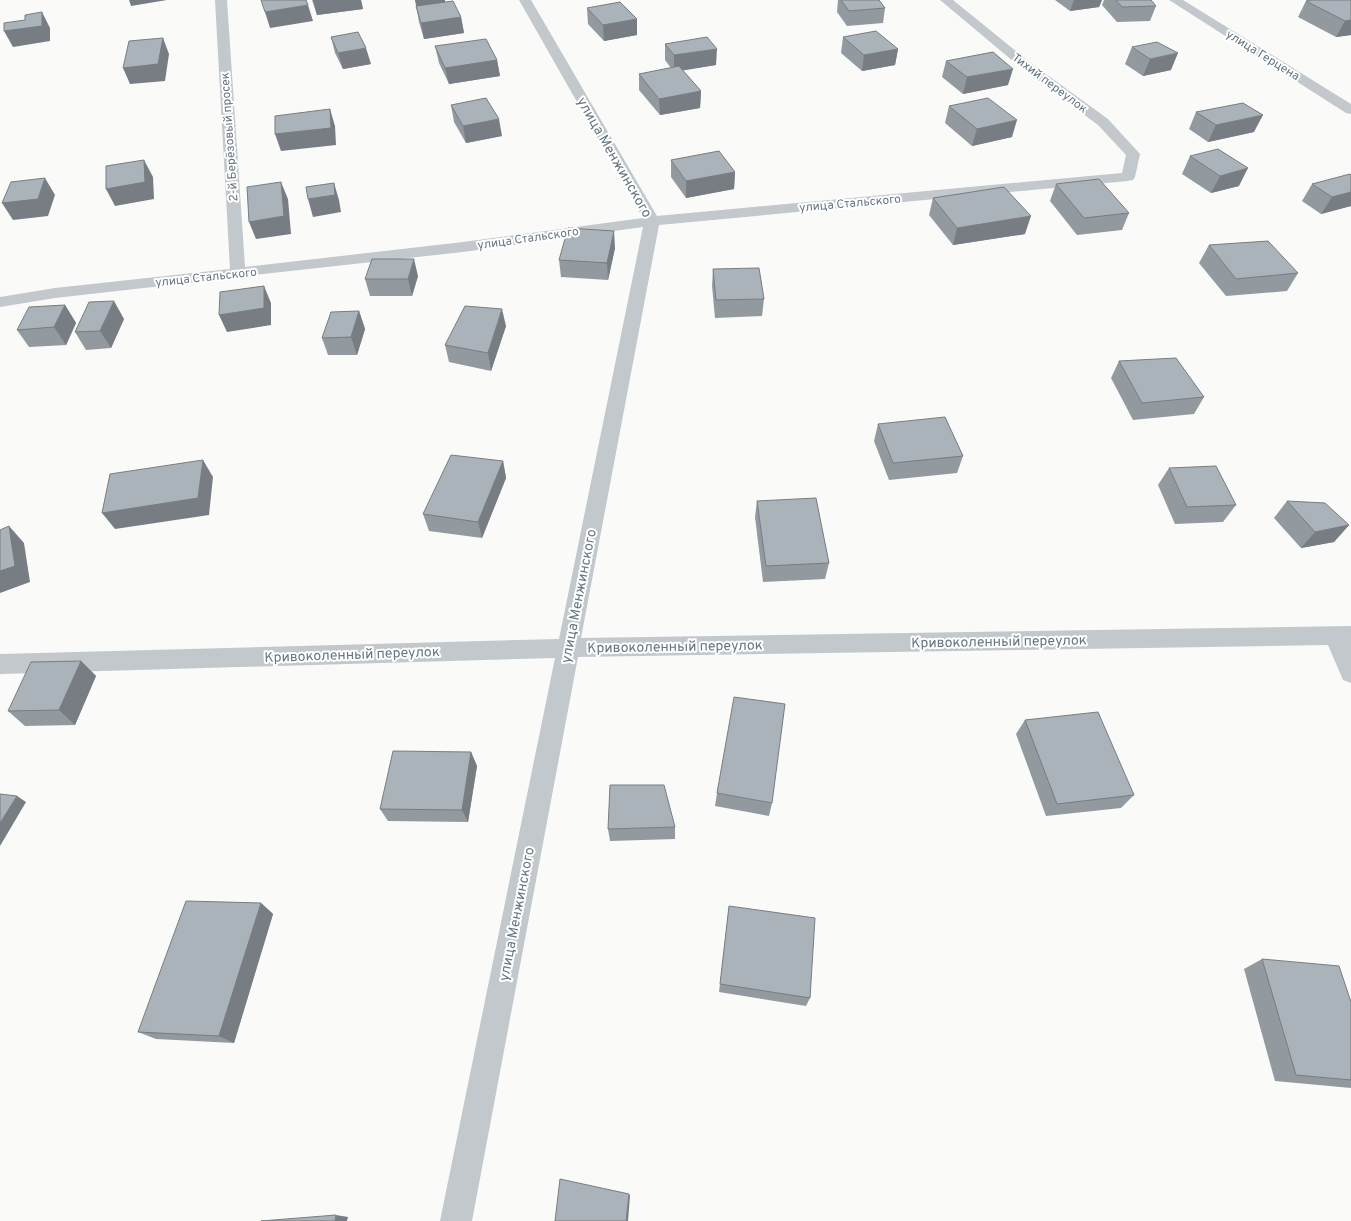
<svg xmlns="http://www.w3.org/2000/svg" width="1351" height="1221" font-family="Overpass,sans-serif">
  <style>
    .lines { fill: none; stroke-linecap: round; stroke-linejoin: round }
    .minor { fill: #c3c8cc; fill-rule: evenodd }
    .wall { fill: #929a9f }
    .shaded-wall { fill: #777d82 }
    .building { fill: #aab3b9; stroke: #777d82 }
    .labels { text-anchor: middle; stroke-width: 4; stroke-linejoin: round; paint-order: stroke }
    .far-street-label { font-size: 12px; fill: #657683; stroke: #fff }
    .street-label { font-size: 14px; fill: #657683; stroke: #fff }
  </style>
  <rect width="100%" height="100%" fill="#fafaf8"/>
  <g class="lines">
    <g class="minor">
      <polygon points="215,0 227,0 245,267 463,242 643,218 519,0 531,0 657,216 1122,173 1126,155 1098,125 1020,67 940,0 953,0 1028,61 1108,119 1140,154 1135,177 1133,180 1128,181 659,225 581,638 1351,626 1351,683 1343,680 1328,645 578,657 472,1221 440,1221 555,658 0,674 0,654 559,639 643,227 463,252 244,276 238,279 233,278 55,298 0,307 0,297 55,288 230,269"/>
      <polygon points="1169,0 1183,0 1351,104 1351,114 1346,113"/>
    </g>
  </g>
  <g class="wall">
    <polygon points="312,0 361,0 363,9 317,15"/>
    <polygon points="415,0 445,0 445,2 461,17 464,33 424,39 419,22"/>
    <polygon points="838,0 879,0 885,8 883,23 847,26 837,12"/>
    <polygon points="1055,0 1102,0 1099,7 1070,11"/>
    <polygon points="1104,0 1151,0 1156,6 1150,21 1117,22 1102,5"/>
    <polygon points="1351,0 1351,35 1336,37 1298,17 1306,1"/>
    <polygon points="587,8 637,19 637,35 604,41 588,24"/>
    <polygon points="331,37 371,64 343,69 335,53"/>
    <polygon points="843,37 898,49 895,65 862,71 841,53"/>
    <polygon points="665,44 716,65 682,70 701,91 700,108 660,115 639,90 639,74 671,68 665,60"/>
    <polygon points="435,46 497,60 500,76 449,84 439,63"/>
    <polygon points="1132,47 1171,70 1143,76 1125,64"/>
    <polygon points="946,61 1008,85 963,94 942,77"/>
    <polygon points="451,105 502,136 466,143 454,122"/>
    <polygon points="949,106 1012,137 972,146 945,123"/>
    <polygon points="1196,112 1254,132 1208,142 1189,129"/>
    <polygon points="1190,156 1239,186 1211,193 1182,174"/>
    <polygon points="671,160 735,172 734,189 686,198 671,177"/>
    <polygon points="1351,175 1351,206 1321,214 1302,201 1312,184"/>
    <polygon points="1056,184 1129,213 1122,230 1077,235 1050,201"/>
    <polygon points="933,198 1025,234 953,245 929,215"/>
    <polygon points="1209,245 1298,273 1287,291 1226,296 1199,263"/>
    <polygon points="615,248 608,280 561,277 559,260"/>
    <polygon points="713,269 764,299 762,316 715,318 712,286"/>
    <polygon points="418,276 412,296 370,296 365,279"/>
    <polygon points="65,305 76,323 66,345 29,347 17,330"/>
    <polygon points="359,311 365,329 357,355 328,355 322,338"/>
    <polygon points="124,319 111,348 86,350 75,332"/>
    <polygon points="506,326 491,371 449,362 445,345"/>
    <polygon points="1119,361 1204,397 1194,414 1133,420 1111,378"/>
    <polygon points="878,424 963,456 957,473 889,480 874,441"/>
    <polygon points="503,461 506,478 482,538 429,531 423,514"/>
    <polygon points="1169,468 1236,505 1223,522 1175,524 1158,485"/>
    <polygon points="757,501 829,563 825,579 763,582 755,517"/>
    <polygon points="1287,501 1349,525 1334,542 1301,548 1274,518"/>
    <polygon points="81,661 96,676 75,725 25,726 8,711"/>
    <polygon points="1025,720 1134,795 1121,808 1046,816 1016,734"/>
    <polygon points="471,752 477,766 468,822 388,821 380,809"/>
    <polygon points="717,793 772,803 769,816 715,806"/>
    <polygon points="675,827 675,839 610,841 608,829"/>
    <polygon points="261,903 273,914 234,1043 156,1039 138,1032"/>
    <polygon points="729,906 810,998 806,1006 719,992"/>
    <polygon points="1262,959 1351,1002 1351,1088 1275,1081 1244,969"/>
  </g>
  <g class="shaded-wall">
    <polygon points="129,0 167,0 131,6"/>
    <polygon points="313,0 361,0 363,9 317,15"/>
    <polygon points="415,0 445,0 445,4 417,8"/>
    <polygon points="1074,0 1102,0 1099,7 1070,11"/>
    <polygon points="308,5 313,21 270,28 265,12"/>
    <polygon points="1351,10 1351,35 1336,37 1345,21"/>
    <polygon points="42,12 50,28 50,41 13,47 4,31"/>
    <polygon points="461,17 464,33 424,39 421,23"/>
    <polygon points="637,19 637,35 604,41 603,25"/>
    <polygon points="163,38 169,54 165,81 130,84 123,68"/>
    <polygon points="366,48 371,64 343,69 338,53"/>
    <polygon points="717,49 716,65 674,72 674,55"/>
    <polygon points="898,49 895,65 862,71 864,55"/>
    <polygon points="1178,53 1171,70 1143,76 1150,59"/>
    <polygon points="497,60 500,76 449,84 445,68"/>
    <polygon points="1013,69 1008,85 963,94 967,77"/>
    <polygon points="701,91 700,108 660,115 659,99"/>
    <polygon points="330,109 335,126 336,145 281,151 275,134"/>
    <polygon points="1263,115 1254,132 1208,142 1216,125"/>
    <polygon points="499,119 502,136 466,143 463,126"/>
    <polygon points="1017,120 1012,137 972,146 977,129"/>
    <polygon points="144,160 153,177 154,199 115,206 106,189"/>
    <polygon points="1248,168 1239,186 1211,193 1220,176"/>
    <polygon points="735,172 734,189 686,198 686,181"/>
    <polygon points="45,178 55,195 48,216 13,220 2,203"/>
    <polygon points="281,182 288,199 291,234 256,239 249,222"/>
    <polygon points="334,183 339,200 341,212 313,217 308,199"/>
    <polygon points="1351,192 1351,206 1321,214 1332,197"/>
    <polygon points="1031,216 1025,234 953,245 957,228"/>
    <polygon points="614,231 615,248 608,280 607,263"/>
    <polygon points="414,259 418,276 412,296 408,279"/>
    <polygon points="264,286 271,303 271,325 227,332 219,315"/>
    <polygon points="114,301 124,319 111,348 100,331"/>
    <polygon points="65,305 76,323 66,345 54,327"/>
    <polygon points="502,309 506,326 491,371 488,353"/>
    <polygon points="359,311 365,329 357,355 351,337"/>
    <polygon points="203,460 213,477 209,515 115,529 102,513"/>
    <polygon points="503,461 506,478 482,538 478,522"/>
    <polygon points="1349,525 1334,542 1301,548 1315,532"/>
    <polygon points="9,526 24,543 30,582 0,593 0,571"/>
    <polygon points="81,661 96,676 75,725 59,710"/>
    <polygon points="471,752 477,766 468,822 462,810"/>
    <polygon points="17,796 26,802 0,846 0,823"/>
    <polygon points="261,903 273,914 234,1043 219,1036"/>
    <polygon points="629,1194 630,1196 628,1221 626,1221"/>
    <polygon points="336,1215 348,1217 347,1221 335,1221"/>
  </g>
  <g class="building">
    <polygon points="261,0 306,0 308,5 265,12"/>
    <polygon points="841,0 879,0 885,8 849,11"/>
    <polygon points="1116,0 1151,0 1156,6 1122,7"/>
    <polygon points="1312,0 1351,0 1351,20 1345,21 1306,1"/>
    <polygon points="453,1 461,17 421,23 416,6"/>
    <polygon points="620,2 637,19 603,25 587,8"/>
    <polygon points="42,12 42,26 4,31 4,23 25,20 25,15"/>
    <polygon points="876,31 898,49 864,55 843,37"/>
    <polygon points="358,32 366,48 338,53 331,37"/>
    <polygon points="707,37 717,49 674,55 665,44"/>
    <polygon points="163,38 158,64 123,68 129,41"/>
    <polygon points="486,39 497,60 445,68 435,46"/>
    <polygon points="1157,42 1178,53 1150,59 1132,47"/>
    <polygon points="993,52 1013,69 967,77 946,61"/>
    <polygon points="679,66 701,91 659,99 639,74"/>
    <polygon points="486,98 499,119 463,126 451,105"/>
    <polygon points="988,98 1017,120 977,129 949,106"/>
    <polygon points="1243,103 1263,115 1216,125 1196,112"/>
    <polygon points="330,109 331,128 275,134 275,116"/>
    <polygon points="1218,149 1248,168 1220,176 1190,156"/>
    <polygon points="719,151 735,172 686,181 671,160"/>
    <polygon points="144,160 145,182 106,189 106,166"/>
    <polygon points="1350,174 1351,175 1351,192 1332,197 1312,184"/>
    <polygon points="45,178 38,199 2,203 11,182"/>
    <polygon points="1099,179 1129,213 1084,218 1056,184"/>
    <polygon points="281,182 284,216 249,222 247,187"/>
    <polygon points="334,183 335,195 308,199 306,187"/>
    <polygon points="1004,187 1031,216 957,228 933,198"/>
    <polygon points="568,228 614,231 607,263 559,260"/>
    <polygon points="1268,241 1298,273 1236,279 1209,245"/>
    <polygon points="372,259 414,259 408,279 365,279"/>
    <polygon points="759,268 764,299 716,300 713,269"/>
    <polygon points="264,286 264,308 219,315 220,292"/>
    <polygon points="114,301 100,331 75,332 89,302"/>
    <polygon points="65,305 54,327 17,330 29,307"/>
    <polygon points="465,306 502,309 488,353 445,345"/>
    <polygon points="359,311 351,337 322,338 331,312"/>
    <polygon points="1176,358 1204,397 1142,403 1119,361"/>
    <polygon points="945,417 963,456 893,463 878,424"/>
    <polygon points="451,455 503,461 478,522 423,514"/>
    <polygon points="203,460 198,498 102,513 110,474"/>
    <polygon points="1216,466 1236,505 1187,507 1169,468"/>
    <polygon points="816,498 829,563 766,566 757,501"/>
    <polygon points="1287,501 1325,503 1349,525 1315,532"/>
    <polygon points="9,526 15,566 0,571 0,530"/>
    <polygon points="81,661 59,710 8,711 31,662"/>
    <polygon points="734,697 785,704 772,803 717,793"/>
    <polygon points="1098,712 1134,795 1057,804 1025,720"/>
    <polygon points="393,751 471,752 462,810 380,809"/>
    <polygon points="610,785 664,785 675,827 608,829"/>
    <polygon points="0,794 17,796 0,823"/>
    <polygon points="186,901 261,903 219,1036 138,1032"/>
    <polygon points="729,906 815,918 810,998 720,984"/>
    <polygon points="1262,959 1339,966 1351,1002 1351,1080 1296,1075"/>
    <polygon points="560,1179 629,1194 626,1221 555,1221"/>
    <polygon points="336,1215 335,1221 261,1221"/>
  </g>
  <g class="labels">
    <g class="far-street-label">
      <text transform="translate(1263 55) rotate(32)" y="4">улица Герцена</text>
      <text transform="translate(1050 83) rotate(37)" y="4">Тихий переулок</text>
      <text transform="translate(229 137) rotate(-94)" y="4">2-й Берёзовый просек</text>
      <text transform="translate(850 203) rotate(-5)" y="4">улица Стальского</text>
      <text transform="translate(528 238) rotate(-8)" y="4">улица Стальского</text>
      <text transform="translate(206 277) rotate(-6)" y="4">улица Стальского</text>
    </g>
    <g class="street-label">
      <text transform="translate(615 157) rotate(60)" y="5">улица Менжинского</text>
      <text transform="translate(578 596) rotate(-79)" y="5">улица Менжинского</text>
      <text transform="translate(999 641) rotate(-1)" y="5">Кривоколенный переулок</text>
      <text transform="translate(675 646) rotate(-1)" y="5">Кривоколенный переулок</text>
      <text transform="translate(352 654) rotate(-2)" y="5">Кривоколенный переулок</text>
      <text transform="translate(516 914) rotate(-79)" y="5">улица Менжинского</text>
    </g>
  </g>
</svg>
